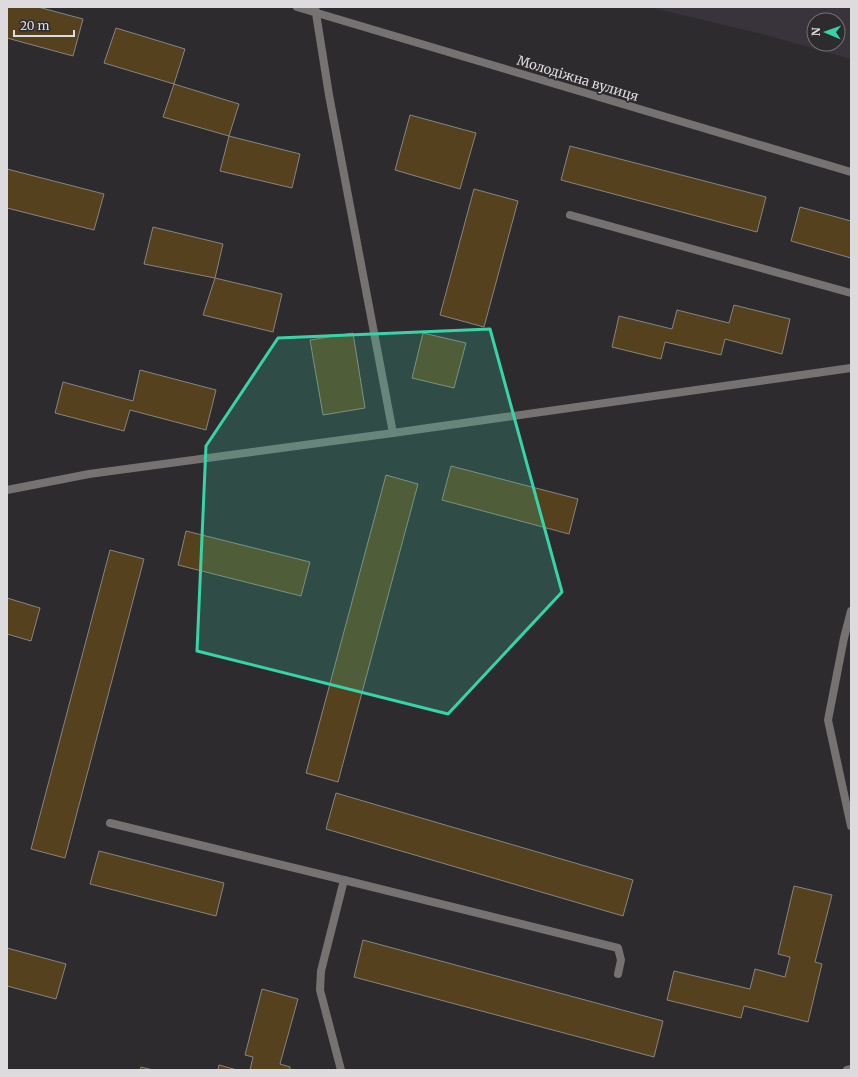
<svg xmlns="http://www.w3.org/2000/svg" width="858" height="1077" font-family="Merriweather,serif">
  <style>
    .built { fill: #39333c; fill-rule: evenodd }
    .building { fill: #56411f; stroke: #87847f }
    .lines { fill: none; stroke-linecap: round; stroke-linejoin: round }
    .service { stroke: #757271; stroke-width: 8 }
    .minor { stroke: #757271; stroke-width: 8 }
    .marked { fill: #36d4a7; fill-opacity: 0.2; stroke: #36d4a7; stroke-width: 3; stroke-linejoin: round }
    .labels { text-anchor: middle; stroke-width: 3.5; stroke-linejoin: round; paint-order: stroke }
    .street-label { font-size: 13px; fill: #dddbde; stroke: #2e2b2f }
  </style>
  <rect width="100%" height="100%" fill="#2e2b2f"/>
  <path class="built" d="M649 7H851V59L766 35ZM814 20H838V44H814Z"/>
  <g class="building">
    <polygon points="7,7 38,7 83,19 73,56 7,38"/>
    <polygon points="116,28 185,49 174,84 104,63"/>
    <polygon points="174,84 239,104 229,136 163,117"/>
    <polygon points="410,115 476,133 460,189 395,170"/>
    <polygon points="229,136 300,154 292,188 220,171"/>
    <polygon points="570,146 766,197 757,232 561,180"/>
    <polygon points="7,169 104,194 94,230 7,208"/>
    <polygon points="474,189 518,201 484,327 440,315"/>
    <polygon points="800,207 851,221 851,258 791,241"/>
    <polygon points="153,227 223,244 215,278 144,264"/>
    <polygon points="215,278 282,294 273,332 203,315"/>
    <polygon points="734,305 790,319 782,354 725,339 721,355 665,342 661,359 612,347 619,316 672,329 677,310 729,323"/>
    <polygon points="353,333 365,408 323,415 310,340"/>
    <polygon points="423,333 466,343 454,388 412,378"/>
    <polygon points="140,370 216,390 206,430 130,410 124,431 55,413 63,382 133,401"/>
    <polygon points="451,466 578,499 569,534 442,500"/>
    <polygon points="386,475 418,484 338,782 306,773"/>
    <polygon points="186,531 310,562 301,596 178,565"/>
    <polygon points="110,550 144,559 65,858 31,849"/>
    <polygon points="7,598 40,608 31,641 7,634"/>
    <polygon points="336,793 633,880 623,916 326,829"/>
    <polygon points="99,851 224,883 216,916 90,884"/>
    <polygon points="794,886 832,895 815,962 822,964 808,1022 744,1006 741,1018 667,1000 674,971 750,989 755,969 785,977 790,957 778,954"/>
    <polygon points="363,940 663,1021 654,1057 354,977"/>
    <polygon points="7,948 66,964 56,999 7,986"/>
    <polygon points="262,989 298,999 280,1064 290,1067 290,1070 250,1070 253,1057 245,1055"/>
    <polygon points="219,1065 237,1070 218,1070"/>
    <polygon points="141,1067 153,1070 140,1070"/>
  </g>
  <g class="lines">
    <g class="service">
      <polyline points="315,7 329,95 393,433"/>
      <polyline points="570,215 851,293"/>
      <polyline points="851,611 844,638 828,720 851,826"/>
      <polyline points="110,823 344,880 618,948 621,960 618,974"/>
      <polyline points="341,1070 320,990 321,971 344,880"/>
    </g>
    <g class="minor">
      <polyline points="297,7 851,172"/>
      <polyline points="7,490 89,474 393,433 851,368"/>
      <polyline points="847,1070 851,1069"/>
    </g>
  </g>
  <path class="marked" d="M490 329 562 592 448 714 197 651 206 446 278 338Z"/>
  <g class="labels">
    <g class="street-label">
      <text transform="translate(578 78) rotate(17)" y="5">Молодіжна вулиця</text>
    </g>
  </g>
  <rect width="858" height="1077" fill="none" stroke="#dddbde" stroke-width="16"/>
  <g transform="translate(826 32) rotate(272)"><circle r="19" fill="#2e2b2f" stroke="#747175"/>
  <path d="M0-3L7 15L0 10L-7 15Z" fill="#36d4a7"/>
  <text y="-6" font-size="11" font-weight="bold" text-anchor="middle" fill="#dddbde">N</text>
  </g>
  <path d="M14 30v6h60v-6" fill="none" stroke="#dddbde" stroke-width="2"/>
  <text x="20" y="30" font-size="12" fill="#dddbde" stroke="#2e2b2f" stroke-width="3" paint-order="stroke">20 m</text>
</svg>
